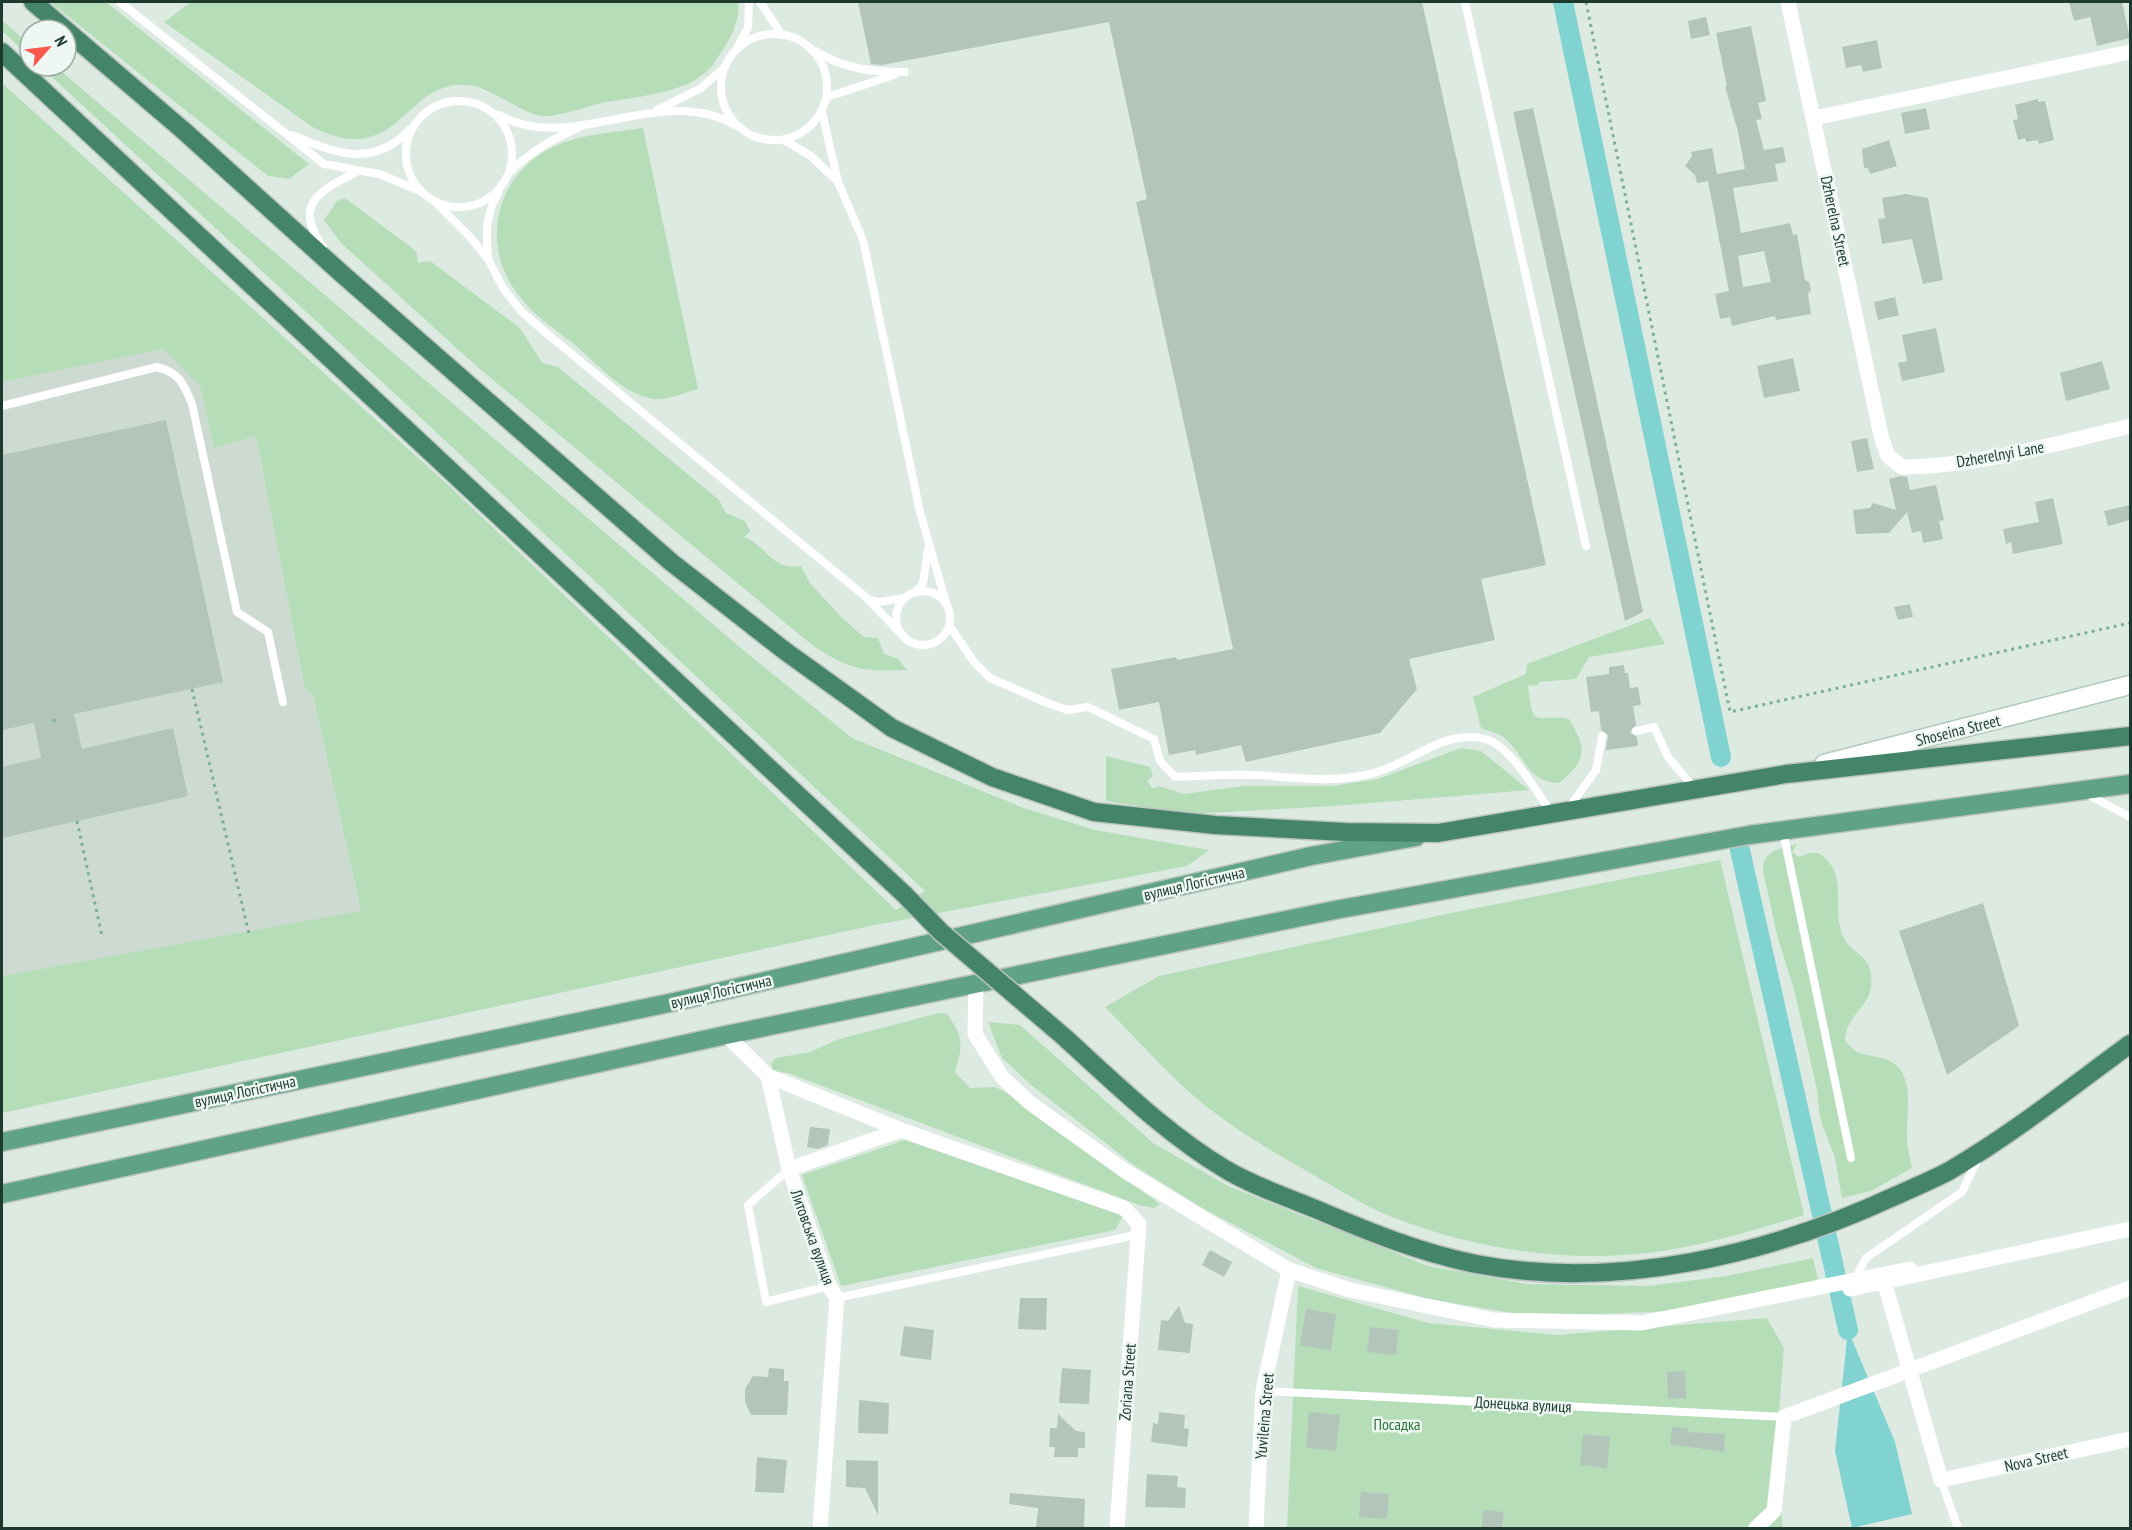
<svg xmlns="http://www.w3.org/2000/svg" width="2132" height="1530" font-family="'PT Sans Narrow',sans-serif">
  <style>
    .built { fill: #ccdad1 }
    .green { fill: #b5ddb8 }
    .water { fill: #81d3d2 }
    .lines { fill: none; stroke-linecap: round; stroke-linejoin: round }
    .canal { stroke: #81d3d2; stroke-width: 20 }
    .building { fill: #b3c5bb; fill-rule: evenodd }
    .secondary-casing { stroke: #b0cabc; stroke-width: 21 }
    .primary-casing { stroke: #bcc4c0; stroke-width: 21 }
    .trunk-casing { stroke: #bcc4c0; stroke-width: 21 }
    .path { stroke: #7cb096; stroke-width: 3; stroke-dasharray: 3 4.5; stroke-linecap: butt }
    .service { stroke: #fff; stroke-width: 8 }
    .minor { stroke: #fff; stroke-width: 15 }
    .secondary { stroke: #fff; stroke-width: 18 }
    .primary { stroke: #5fa285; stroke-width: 18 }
    .trunk { stroke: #44856a; stroke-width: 18 }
    .trunk-bridge-casing { stroke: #bcc4c0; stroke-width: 21; stroke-linecap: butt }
    .minor-bridge { stroke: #fff; stroke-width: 15 }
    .trunk-bridge { stroke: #44856a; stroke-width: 18 }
    .labels { text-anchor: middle; stroke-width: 5; stroke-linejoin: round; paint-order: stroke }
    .street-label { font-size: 16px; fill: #1e3a2e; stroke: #eef7f1 }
    .park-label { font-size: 16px; fill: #277337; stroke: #eef7f1 }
  </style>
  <rect width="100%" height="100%" fill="#ddeae2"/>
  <polygon class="built" points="163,348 200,386 214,448 256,436 305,689 313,695 361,912 2,976 2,382"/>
  <g class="green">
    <polygon points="50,2 106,2 309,164 289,179 268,176"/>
    <path d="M191 2H738C740 19 733 34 724 48 719 55 714 65 708 70 685 94 633 97 601 103 586 107 557 117 543 116 522 114 488 86 468 85 403 80 400 170 314 128L164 22Z"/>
    <polygon points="2,20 30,45 30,57 2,31"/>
    <polygon points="40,66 55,66 748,654 852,738 1024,808 1095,830 1209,850 1187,866 875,925 2,1113 2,976 361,911 313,695 305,689 256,436 214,448 200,386 163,349 2,382 2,83 446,483 896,910 925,891 406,404"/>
    <path d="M643 128 698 389C685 392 666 401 653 399 623 394 597 364 575 345 555 329 531 314 517 293 477 239 499 167 562 143 586 134 617 132 643 128Z"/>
    <path d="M345 198 416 251 418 263 430 261 520 328 542 363 558 367 719 500 726 513 745 521 750 531 744 537C768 546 771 571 801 566L810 583 840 616 864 637 878 638 884 654 898 659 907 670C862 672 850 670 812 645L474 364 341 243 324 220 337 201Z"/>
    <path d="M1650 618 1665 644 1589 657 1576 679 1539 682 1538 685 1528 686C1533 733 1536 712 1569 719 1588 750 1586 761 1559 783 1526 782 1526 755 1503 737 1497 733 1488 731 1481 728L1473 697 1526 674 1527 664Z"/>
    <polygon points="1461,748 1481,751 1529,790 1335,806 1191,814 1106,801 1106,756 1150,767 1153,776 1147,781 1153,789 1159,786 1184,794 1244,786 1332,786 1378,779"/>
    <path d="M1797 844 1792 852 1799 857 1809 853H1819C1849 873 1832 906 1842 934 1851 958 1875 951 1871 988 1868 1007 1846 1016 1845 1040 1857 1059 1873 1053 1890 1061 1917 1075 1905 1117 1907 1140 1907 1150 1911 1159 1912 1168L1871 1191 1842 1198 1835 1158 1820 1118 1817 1089 1794 989 1778 939 1763 871C1762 850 1780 849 1797 844Z"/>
    <path d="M1720 860 1804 1215C1745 1233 1684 1252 1623 1255 1546 1260 1463 1245 1392 1217 1364 1206 1338 1189 1312 1174 1269 1150 1225 1124 1188 1091 1159 1065 1133 1035 1105 1007L1159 976 1446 914Z"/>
    <path d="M939 1013 947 1014C964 1038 963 1045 955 1072L970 1088 995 1087 1005 1092 1160 1204 1154 1208 1139 1205 788 1073 773 1071 771 1063 776 1058 810 1052 839 1039Z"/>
    <polygon points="988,1022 1020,1025 1153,1143 1228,1186 1428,1266 1527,1284 1648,1286 1727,1276 1813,1258 1818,1279 1779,1296 1728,1306 1653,1312 1530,1316 1429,1299 1316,1268 1204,1209 1135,1166 1030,1084 1002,1058"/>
    <polygon points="905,1140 1123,1216 1115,1230 841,1286 802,1175"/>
    <polygon points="1298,1286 1428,1323 1557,1335 1767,1318 1784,1348 1776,1450 1783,1528 1287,1528"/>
  </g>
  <polygon class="water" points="1848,1330 1895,1442 1912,1514 1852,1528 1835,1451"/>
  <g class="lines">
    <g class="canal">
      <polyline points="1563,2 1721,757"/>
      <polyline points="1740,850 1848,1330"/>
    </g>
  </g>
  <g class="building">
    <polygon points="858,2 1422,2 1546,565 1481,579 1495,640 1409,659 1417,689 1380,733 1246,762 1241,745 1196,755 1195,750 1169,755 1159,702 1119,710 1111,669 1176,657 1177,660 1233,649 1136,202 1147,199 1109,22 882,65 871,64"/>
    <polygon points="2069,2 2122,2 2130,38 2097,46 2090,17 2074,21"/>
    <polygon points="1706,17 1710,35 1691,39 1688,21"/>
    <path d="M1751 26 1766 101 1758 103 1762 119 1756 120 1764 150 1783 147 1786 162 1775 164 1778 181 1733 188 1741 233 1790 223 1793 235 1797 234 1805 280 1809 282 1811 290 1808 294 1811 314 1776 320 1775 316 1732 326 1730 317 1720 319 1715 294 1729 291 1708 181 1697 183 1695 175 1685 166 1692 156 1691 152 1712 148 1717 174 1745 169 1738 132 1725 86H1727L1716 33ZM1764 251 1771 282 1743 287 1738 256Z"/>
    <polygon points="1877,40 1882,68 1863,72 1861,65 1846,68 1842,47"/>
    <polygon points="2038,99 2038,102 2045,101 2054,140 2039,144 2038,140 2026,142 2025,138 2018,140 2013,120 2018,119 2015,105"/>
    <polygon points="1533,108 1643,612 1625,621 1513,112"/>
    <polygon points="1926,108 1930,129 1905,134 1901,113"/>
    <polygon points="1889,140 1897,166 1870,174 1868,168 1864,168 1862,149"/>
    <polygon points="1906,194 1928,198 1943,280 1923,284 1912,239 1882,244 1878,219 1885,218 1882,198"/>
    <polygon points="1895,297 1899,315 1878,320 1874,302"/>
    <polygon points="1936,328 1945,372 1902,381 1898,363 1907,361 1902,335"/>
    <polygon points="1793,358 1800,391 1764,398 1757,366"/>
    <polygon points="2102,361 2110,389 2066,401 2060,373"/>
    <polygon points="166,420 223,682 74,714 82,749 173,728 188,796 2,838 2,767 41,758 34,723 2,730 2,455"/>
    <polygon points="1867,438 1874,469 1857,472 1851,441"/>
    <polygon points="1900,476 1907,477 1910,490 1936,485 1944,520 1939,521 1943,539 1923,543 1921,531 1912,533 1907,512 1889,533 1856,534 1853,510 1870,508 1873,503 1896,510 1889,479"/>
    <polygon points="2053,498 2063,544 2013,554 2011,542 2006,544 2003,529 2039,522 2035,502"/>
    <polygon points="2130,505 2130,520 2108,526 2104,511"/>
    <polygon points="1910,604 1913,617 1898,620 1894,607"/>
    <polygon points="1624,665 1625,673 1628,673 1630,688 1638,687 1641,705 1633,706 1636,725 1630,732 1637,737 1638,746 1606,750 1608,735 1601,730 1599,711 1591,712 1586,677 1609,674 1609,667"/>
    <polygon points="1983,903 2019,1026 1947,1075 1899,931"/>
    <polygon points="810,1127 830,1129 828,1145 818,1149 807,1147"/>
    <polygon points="1210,1250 1232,1262 1224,1277 1202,1265"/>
    <polygon points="1020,1298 1047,1298 1046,1330 1018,1329"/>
    <polygon points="1179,1306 1185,1323 1193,1324 1190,1353 1158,1350 1161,1320 1168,1321"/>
    <polygon points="1306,1309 1336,1314 1331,1350 1300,1345"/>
    <polygon points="904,1326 934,1330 931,1360 900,1356"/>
    <polygon points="1370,1327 1398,1330 1396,1355 1367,1352"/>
    <polygon points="769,1368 784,1369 784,1381 789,1381 787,1415 751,1415 745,1402 745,1389 753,1376 768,1377"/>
    <polygon points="1062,1368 1091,1370 1089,1404 1059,1403"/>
    <polygon points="1685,1371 1686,1398 1668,1399 1667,1372"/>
    <polygon points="859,1400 889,1403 888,1434 858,1433"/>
    <polygon points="1159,1412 1185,1415 1184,1428 1189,1429 1187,1447 1151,1442 1153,1423 1158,1424"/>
    <polygon points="1309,1412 1340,1415 1336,1451 1306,1448"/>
    <polygon points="1058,1414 1076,1431 1085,1432 1085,1448 1078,1448 1078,1457 1054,1457 1055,1447 1049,1447 1050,1428 1057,1428"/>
    <polygon points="1672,1427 1688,1428 1687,1432 1725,1434 1724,1452 1670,1444"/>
    <polygon points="1583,1434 1610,1437 1607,1468 1580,1465"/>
    <polygon points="757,1457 787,1460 784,1493 755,1492"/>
    <polygon points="846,1460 878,1461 878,1515 865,1488 846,1487"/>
    <polygon points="1147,1474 1178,1476 1177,1487 1186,1488 1185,1508 1145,1507"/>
    <polygon points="1361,1492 1389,1494 1387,1519 1359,1517"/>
    <polygon points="1010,1493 1085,1499 1084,1528 1036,1528 1038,1508 1009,1504"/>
    <polygon points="1483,1510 1504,1512 1502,1528 1482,1528"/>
  </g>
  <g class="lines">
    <g class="secondary-casing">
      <polyline id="secondary" points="1824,764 2130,685"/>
    </g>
    <g class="primary-casing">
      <g id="primary">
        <polyline points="2,1142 674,1002 1311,856 1416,837"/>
        <polyline points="2,1194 726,1035 1335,910 1749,835 2130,784"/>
      </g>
    </g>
    <g class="trunk-casing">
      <g id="trunk">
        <polyline points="33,2 184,131 341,273 671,562 785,651 892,728 992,777 1094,812 1215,825 1345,832 1438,833 1786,774 2130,736"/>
        <polyline points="2,52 905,895"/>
        <path d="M1063 1036C1114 1082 1165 1133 1225 1169 1253 1186 1287 1197 1318 1210 1369 1232 1421 1253 1476 1264 1616 1291 1768 1255 1895 1196 1913 1188 1932 1180 1949 1171 2013 1134 2071 1087 2130 1044"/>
      </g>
    </g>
    <g class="path">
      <polyline points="1586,2 1730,712 2130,623"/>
      <polyline points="192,689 249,934"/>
      <polyline points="54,719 55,725"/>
      <polyline points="77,821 102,936"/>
    </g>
    <g class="service">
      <polyline points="120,2 324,164 379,174 420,191"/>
      <polyline points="760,2 782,35"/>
      <polyline points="1465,2 1586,546"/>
      <circle cx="774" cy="87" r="53"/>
      <polyline points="737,48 748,28 749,2"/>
      <path d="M815 51C844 69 872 72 905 72"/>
      <polyline points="827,97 894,75"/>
      <circle cx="459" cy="154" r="53"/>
      <polyline points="657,110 701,88 725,67"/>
      <polyline points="822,112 838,182 863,240 920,512 947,606"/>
      <path d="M499 115C572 156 659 82 735 125"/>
      <path d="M292 135C334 153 374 169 410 129"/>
      <polyline points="784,140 811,156 838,182"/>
      <path d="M510 172C531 151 553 139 580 127"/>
      <polyline points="435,202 470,237 488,259 503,288 521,311 545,332 867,598 902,635"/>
      <path d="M323 247C292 204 320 191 356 172"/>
      <path d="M488 257C486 234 485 215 498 194"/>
      <path d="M2 406 157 367C179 372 184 384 192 404L237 612 268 632 283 702"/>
      <circle cx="923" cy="618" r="27"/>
      <polyline points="916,592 923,583 928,549"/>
      <polyline points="868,599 879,602 903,598"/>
      <path d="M949 625 974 662 990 678 1050 704 1068 710 1088 707 1154 739 1160 761 1175 777C1206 776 1239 773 1270 776 1304 779 1337 782 1370 774 1410 765 1443 728 1485 739 1511 746 1537 792 1551 813"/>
      <polyline points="1636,731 1654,727 1668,757 1694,788"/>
      <polyline points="2087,794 2130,817"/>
      <polyline points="1568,809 1596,770 1602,736"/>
      <polyline points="1783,832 1851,1158"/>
      <polyline points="789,1169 748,1205 766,1302 829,1286"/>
      <polyline points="1855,1279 1866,1258 1962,1192 1979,1157"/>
      <polyline points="837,1298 1136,1235"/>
      <polyline points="1263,1391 1784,1417"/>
      <polyline points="1941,1480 1958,1528"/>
    </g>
    <g class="minor">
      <path d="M1788 2 1882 440 1888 456 1902 467C1978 466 2056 444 2130 426"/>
      <polyline points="1814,118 2130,52"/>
      <polyline points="976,984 975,1034 1002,1077 1030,1103 1125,1171 1289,1270 1350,1290 1494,1320 1642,1323 1910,1269"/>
      <polyline points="726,1035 768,1076 789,1169 829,1286 837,1298 820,1528"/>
      <polyline points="768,1076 901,1130 1124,1208 1139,1224 1117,1528"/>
      <polyline points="789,1169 901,1130"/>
      <polyline points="1874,1282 1884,1281 1941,1480 2130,1439"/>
      <polyline points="1256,1528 1263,1391 1289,1270"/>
      <polyline points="1756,1528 1774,1511 1784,1417 2130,1288"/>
    </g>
    <use href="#secondary" class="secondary"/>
    <use href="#primary" class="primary"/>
    <use href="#trunk" class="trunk"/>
    <g class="trunk-bridge-casing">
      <polyline id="trunk-bridge" points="905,895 941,932 1063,1036"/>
    </g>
    <polyline class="minor-bridge" points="1867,1284 1850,1289 2130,1229"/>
    <use href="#trunk-bridge" class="trunk-bridge"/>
  </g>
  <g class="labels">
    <g class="street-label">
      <text transform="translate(1836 221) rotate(78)" y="6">Dzherelna Street</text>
      <text transform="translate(2000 454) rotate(-10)" y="6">Dzherelnyi Lane</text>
      <text transform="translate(1958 730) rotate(-14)" y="6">Shoseina Street</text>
      <text transform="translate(1194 883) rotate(-13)" y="6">вулиця Логістична</text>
      <text transform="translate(721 991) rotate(-13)" y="6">вулиця Логістична</text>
      <text transform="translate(245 1091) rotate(-12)" y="6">вулиця Логістична</text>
      <text transform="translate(813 1237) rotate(70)" y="6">Литовська вулиця</text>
      <text transform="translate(1127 1382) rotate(-86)" y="6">Zoriana Street</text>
      <text transform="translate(1523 1404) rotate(3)" y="6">Донецька вулиця</text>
      <text transform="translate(1264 1416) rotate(-85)" y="6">Yuvileina Street</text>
      <text transform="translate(2036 1459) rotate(-13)" y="6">Nova Street</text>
    </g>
    <g class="park-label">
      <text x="1397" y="1430">Посадка</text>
    </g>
  </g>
  <rect width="2132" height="1530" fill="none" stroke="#1e3a2e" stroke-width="6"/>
  <g transform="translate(48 48) rotate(62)"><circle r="28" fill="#eef7f1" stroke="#9baba3" stroke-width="1.5"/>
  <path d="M0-4.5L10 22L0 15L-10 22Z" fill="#f9594c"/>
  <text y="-9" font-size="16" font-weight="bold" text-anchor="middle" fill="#1e3a2e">N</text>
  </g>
</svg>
